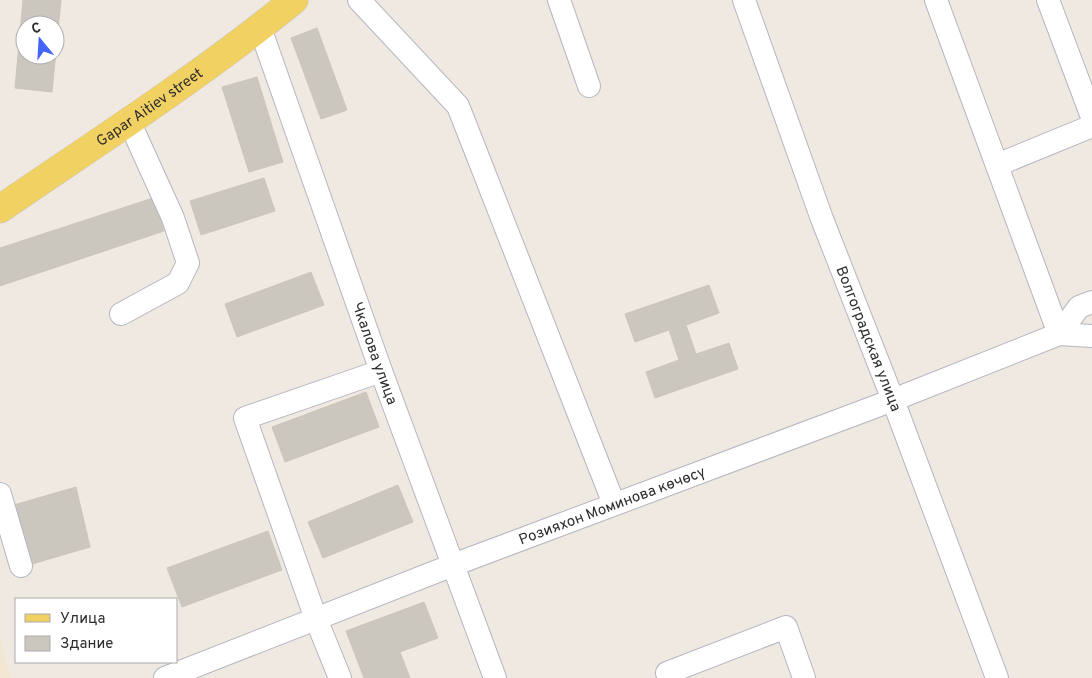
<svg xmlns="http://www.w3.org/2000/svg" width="1092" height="678" font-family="Overpass,sans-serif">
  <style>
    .education { fill: #f0e6d1 }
    .building { fill: #cbc7bf; stroke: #cbc5ba; fill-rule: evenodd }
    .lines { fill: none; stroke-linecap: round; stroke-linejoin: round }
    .minor-casing { stroke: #b4b7c1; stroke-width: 24 }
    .major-casing { stroke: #c9c9c9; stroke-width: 29 }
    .minor { stroke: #fff; stroke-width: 22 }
    .major { stroke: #f2d163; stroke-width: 28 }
    .labels { text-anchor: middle; stroke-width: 4; stroke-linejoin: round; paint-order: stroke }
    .street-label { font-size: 15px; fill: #2e2e2e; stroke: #fff }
  </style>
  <rect width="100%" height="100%" fill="#efe9e1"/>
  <polygon class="education" points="0,635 11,678 0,678"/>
  <g class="building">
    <path d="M23 0H61L52 92 15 88ZM25 25H55V55H25Z"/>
    <polygon points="317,28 347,110 321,119 291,38"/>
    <polygon points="257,77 283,162 249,172 222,87"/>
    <polygon points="264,178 275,211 201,235 190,201"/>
    <polygon points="153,198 164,231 0,286 0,248"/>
    <polygon points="311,272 324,305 237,337 225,304"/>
    <polygon points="709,285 719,313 686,325 696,354 729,343 738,369 655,398 646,372 679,360 669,330 635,342 625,314"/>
    <polygon points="366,392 379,427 285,462 272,427"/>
    <polygon points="398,485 413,522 323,558 308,522"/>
    <polygon points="76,487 90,547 32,564 14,505"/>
    <polygon points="268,531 282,570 182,607 167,568"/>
    <polygon points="424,602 438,638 400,652 410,678 364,678 346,631"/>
  </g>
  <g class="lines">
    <g class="minor-casing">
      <g id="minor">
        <polyline points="359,0 458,106 614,504"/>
        <polyline points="559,0 589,86"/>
        <path id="s1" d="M744 0 822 219 893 400 997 678"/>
        <polyline points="936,0 1059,334"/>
        <polyline points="1048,0 1092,117"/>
        <path id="s2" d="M260 28 381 371 495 678"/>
        <polyline points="997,165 1092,126"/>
        <polyline points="121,314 178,283 188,263 173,218 129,121"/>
        <polyline points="1059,334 1079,307 1092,302"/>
        <polyline points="0,494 21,566"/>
        <path id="s3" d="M165 678 453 565 893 400 1059 334 1092 336"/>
        <polyline points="340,678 316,619 245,418 381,371"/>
        <polyline points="669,678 667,673 786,627 804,678"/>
      </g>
    </g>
    <g class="major-casing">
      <g id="major">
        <path id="s4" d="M0 209C99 141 201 76 294 0"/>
      </g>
    </g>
    <use href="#minor" class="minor"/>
    <use href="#major" class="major"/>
  </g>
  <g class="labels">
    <g class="street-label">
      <text dy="5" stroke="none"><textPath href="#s4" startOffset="181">Gapar Aitiev street</textPath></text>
      <text dy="5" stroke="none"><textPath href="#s1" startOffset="361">Волгоградская улица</textPath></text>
      <text dy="5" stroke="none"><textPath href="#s2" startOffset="345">Чкалова улица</textPath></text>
      <text dy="5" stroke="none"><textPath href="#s3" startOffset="479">Розияхон Моминова көчөсү</textPath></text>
    </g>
  </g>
  <rect x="15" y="598" width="162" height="65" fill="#ffffff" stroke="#ababab"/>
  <rect x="25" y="614" width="25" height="8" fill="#f2d163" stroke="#ababab"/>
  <text x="60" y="623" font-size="15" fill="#2e2e2e">Улица</text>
  <rect x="25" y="636" width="25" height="15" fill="#cbc7bf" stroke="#ababab"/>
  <text x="60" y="648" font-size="15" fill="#2e2e2e">Здание</text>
  <g transform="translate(40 40) rotate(342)"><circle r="24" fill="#ffffff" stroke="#ababab"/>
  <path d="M0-4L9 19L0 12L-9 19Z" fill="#4264fb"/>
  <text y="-8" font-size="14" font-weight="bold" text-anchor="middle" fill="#2e2e2e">С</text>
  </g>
</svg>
